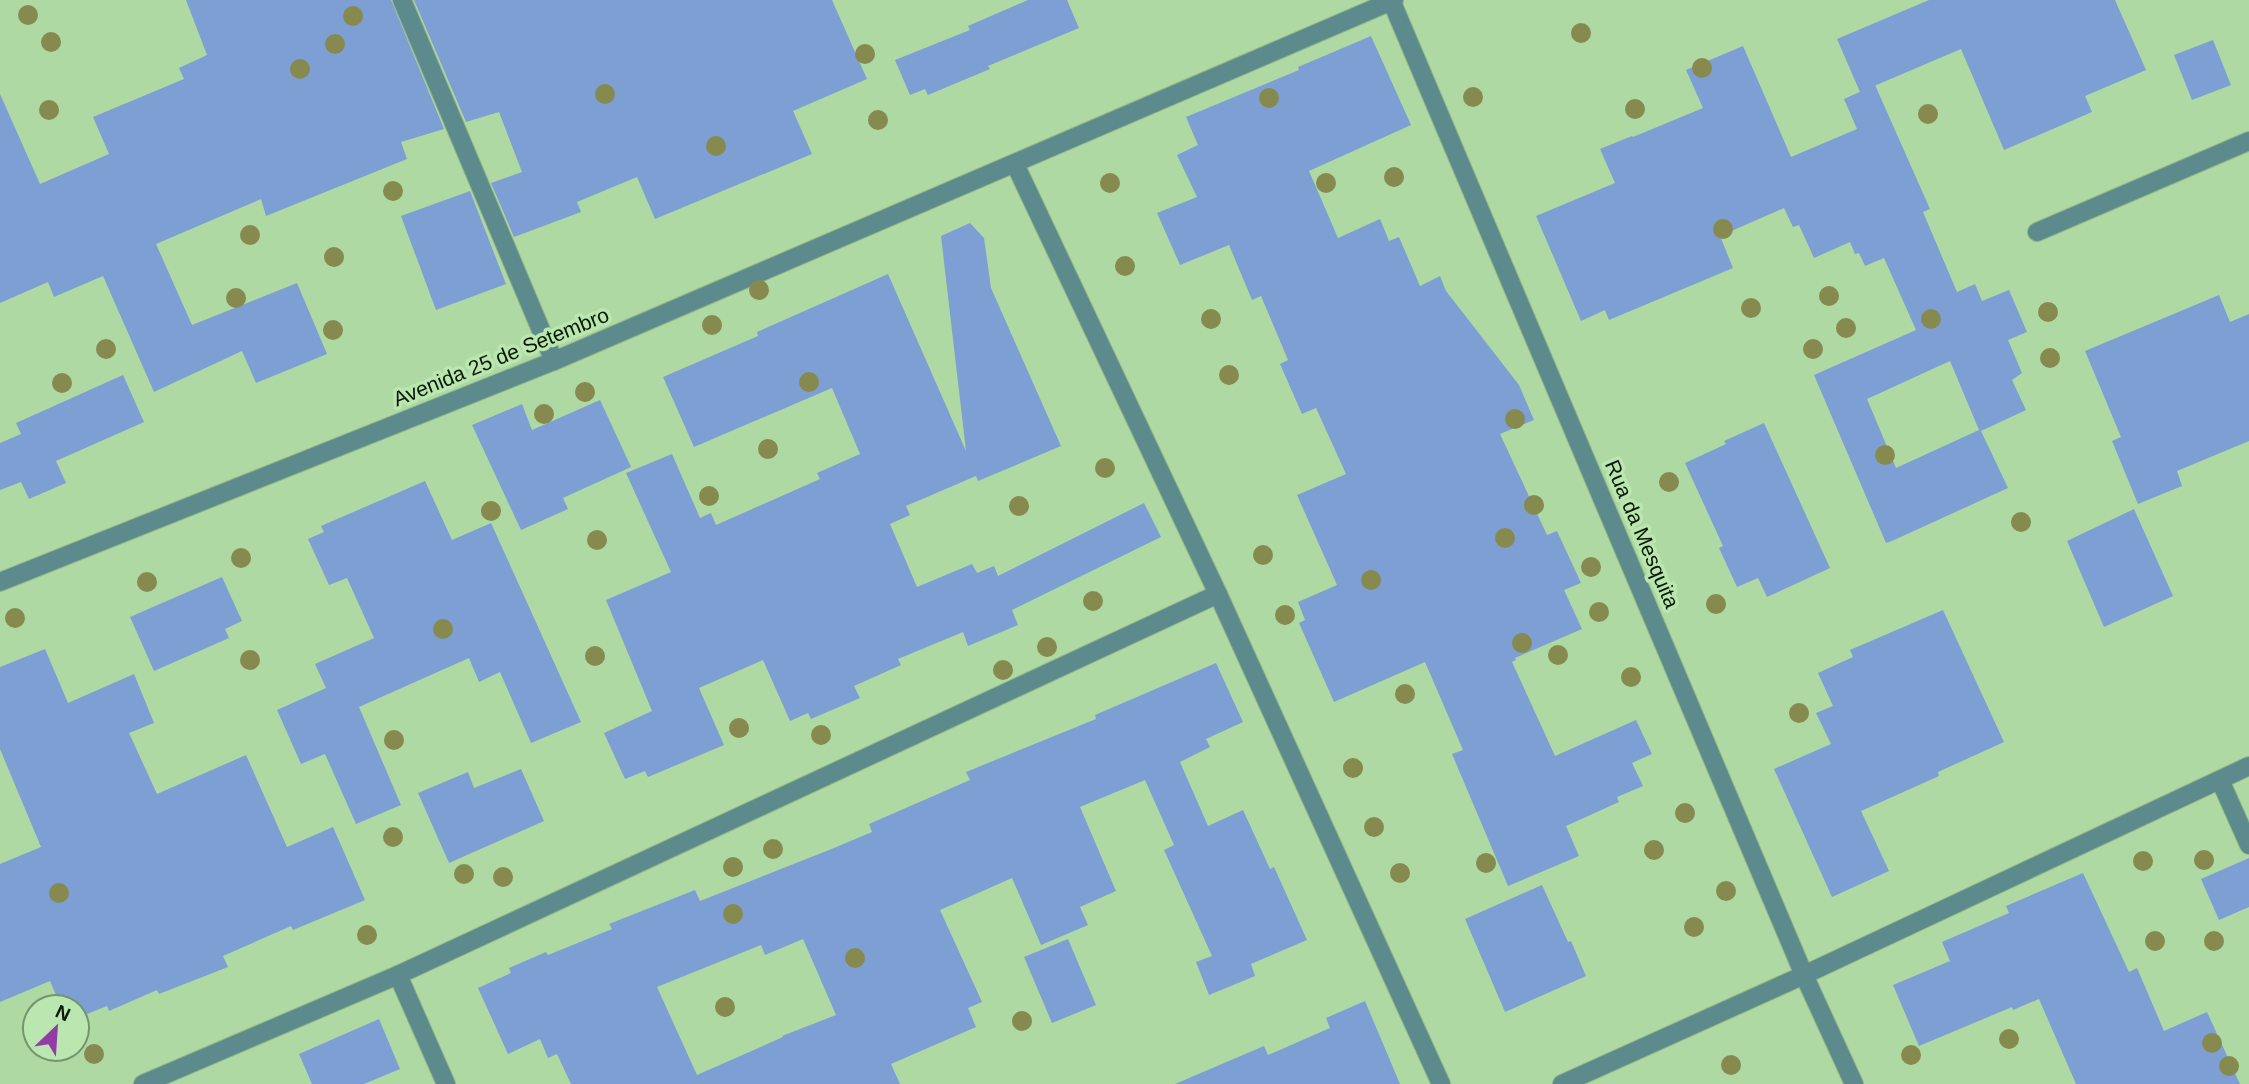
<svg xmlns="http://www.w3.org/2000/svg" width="2249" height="1084" font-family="Arial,sans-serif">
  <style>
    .building { fill: #7e9fd4; fill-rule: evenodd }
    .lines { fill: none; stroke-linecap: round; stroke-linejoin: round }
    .minor-casing { stroke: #90b687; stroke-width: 20 }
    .minor { stroke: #5d8b8d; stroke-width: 18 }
    .tree { fill: #878a4e }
    .labels { text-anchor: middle; stroke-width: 7; stroke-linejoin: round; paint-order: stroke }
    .street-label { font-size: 21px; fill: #091905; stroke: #bae6b0 }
  </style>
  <rect width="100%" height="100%" fill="#aed9a3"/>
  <g class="building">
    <polygon points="186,0 391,0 444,129 401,142 407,159 266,216 261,199 156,244 192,325 297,283 327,354 256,383 242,351 154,392 103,276 54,297 48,282 0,303 0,94 40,184 109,154 93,117 184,79 179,68 207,55"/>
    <polygon points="414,0 832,0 867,79 793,111 812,154 655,219 637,177 577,202 581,212 514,237 491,183 522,172 499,112 466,122"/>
    <polygon points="1028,0 1067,0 1079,28 988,66 990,69 928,95 925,89 910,95 895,60 970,30 968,26"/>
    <polygon points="1929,0 2115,0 2146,70 2085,96 2092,112 2004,150 1961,49 1860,92 1837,39"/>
    <polygon points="1371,36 1411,125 1309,171 1338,238 1380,219 1389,241 1399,237 1420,286 1440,276 1446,291 1519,385 1534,420 1500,434 1547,535 1557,531 1581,583 1564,590 1582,629 1515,658 1516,660 1512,662 1555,756 1636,720 1652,754 1632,763 1643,786 1617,797 1619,802 1566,826 1579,856 1508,886 1452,754 1463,750 1425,662 1334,702 1299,623 1305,620 1298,602 1337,585 1297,495 1346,474 1316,408 1302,414 1280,364 1288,360 1261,296 1252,300 1229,245 1180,265 1157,213 1197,197 1177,155 1198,145 1186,117 1299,70 1298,67"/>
    <polygon points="2213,40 2231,85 2192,100 2174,55"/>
    <path d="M1743 46 1791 157 1857 129 1844 99 1875 85 1930 209 1923 212 1957 292 1975 284 1982 301 2009 290 2027 332 2008 340 2022 373 2012 380 2026 410 1981 431 2008 488 1892 541 1886 543 1814 375 1916 330 1884 258 1865 266 1859 253 1855 254 1850 242 1814 258 1799 225 1793 227 1784 208 1720 236 1733 268 1609 320 1605 310 1581 321 1536 216 1615 183 1600 149 1632 136 1633 137 1703 108 1686 70ZM1950 361 1979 430 1896 468 1867 399Z"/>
    <polygon points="470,191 506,284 436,310 401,216"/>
    <polygon points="970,223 984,238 991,288 1061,446 978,481 976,476 906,506 910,515 890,524 917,587 972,564 977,573 994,566 998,576 1144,503 1161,537 1012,610 1018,625 968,646 963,632 898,659 901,665 854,686 860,698 811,719 808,713 790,721 763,660 699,688 724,745 648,777 645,771 625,779 604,733 652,711 606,600 671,572 626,473 672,454 700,518 711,513 716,525 820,479 817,473 860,454 832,388 694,447 663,377 758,336 757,332 888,274 966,451 941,236"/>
    <polygon points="2219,295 2230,322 2249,314 2249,441 2177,471 2182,486 2138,504 2112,441 2121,437 2085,351"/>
    <polygon points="123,375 144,422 56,461 66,483 29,499 21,482 0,490 0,443 21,434 16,423"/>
    <polygon points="600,400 631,467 563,498 568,509 521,530 472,425 522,404 532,430"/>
    <polygon points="1764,423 1830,568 1767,597 1758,578 1737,587 1719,548 1723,546 1685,463 1726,444 1724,441"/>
    <polygon points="425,481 452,540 491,523 581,722 531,743 500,672 479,682 469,658 359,707 401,805 356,824 325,754 301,764 277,710 326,688 315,664 374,638 347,578 329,585 308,539 324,532 321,526"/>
    <polygon points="2134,509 2173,596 2104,627 2067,541"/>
    <polygon points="222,577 242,621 225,629 229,638 154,671 130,617"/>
    <polygon points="1943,610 2004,742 1938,772 1939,776 1861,811 1889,871 1832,897 1774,769 1831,744 1816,713 1833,706 1818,673 1853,657 1850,650"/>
    <polygon points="45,649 68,703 134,674 154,723 129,733 157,794 246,755 287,847 333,827 365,900 293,930 291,926 223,956 228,967 159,994 157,990 109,1011 107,1006 77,1018 77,1007 61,1007 50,981 0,1002 0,864 41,847 0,749 0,667"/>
    <path d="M1216 663 1243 722 1206 739 1210 747 1180 762 1208 826 1243 810 1270 869 1274 867 1307 940 1251 964 1255 976 1209 995 1196 962 1212 956 1164 850 1174 845 1145 780 1080 807 1116 891 1080 907 1088 925 1041 945 1012 878 940 910 982 1002 968 1008 976 1027 891 1064 900 1084H571L557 1054 548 1058 540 1039 508 1054 478 988 511 973 509 968 546 952 548 955 612 929 609 924 695 890 700 901 834 848 872 832 869 824 970 780 966 772 1096 719 1095 715ZM803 939 836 1015 782 1036 783 1037 697 1075 657 987 761 945 765 955Z"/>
    <polygon points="521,769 544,821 449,863 418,793 468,772 474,788"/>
    <polygon points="2249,858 2249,907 2219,920 2201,879"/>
    <polygon points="2083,873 2129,972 2137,968 2164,1031 2207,1012 2240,1084 2076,1084 2039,999 2013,1010 2012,1007 1919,1046 1893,985 1950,961 1942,942 2009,913 2006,906"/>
    <polygon points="1542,885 1568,942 1571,941 1586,976 1505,1012 1465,919"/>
    <polygon points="1068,939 1096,1005 1052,1023 1024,957"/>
    <polygon points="1365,1001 1400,1084 1175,1084 1264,1046 1268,1055 1330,1028 1326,1018"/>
    <polygon points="379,1019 400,1069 364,1084 312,1084 299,1054"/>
  </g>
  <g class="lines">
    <g class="minor-casing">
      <g id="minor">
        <polyline points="402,0 554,361"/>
        <polyline points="1391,0 1804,975 1854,1084"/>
        <polyline points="1015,164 1218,594 1441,1084"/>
        <polyline points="2037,232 2249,141"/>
        <polyline points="0,582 554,361 1394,0"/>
        <polyline points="2220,780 2249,845"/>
        <polyline points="398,975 446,1084"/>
        <polyline points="143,1084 398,975 1218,594"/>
        <polyline points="1562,1084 1804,975 2249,766"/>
      </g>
    </g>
    <use href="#minor" class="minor"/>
  </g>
  <g class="tree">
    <circle cx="28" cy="15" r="10"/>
    <circle cx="353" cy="16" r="10"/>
    <circle cx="1581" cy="33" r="10"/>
    <circle cx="51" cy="42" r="10"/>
    <circle cx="335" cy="44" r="10"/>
    <circle cx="865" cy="54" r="10"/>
    <circle cx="1702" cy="68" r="10"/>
    <circle cx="300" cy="69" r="10"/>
    <circle cx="605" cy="94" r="10"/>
    <circle cx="1473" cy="97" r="10"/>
    <circle cx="1269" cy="98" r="10"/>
    <circle cx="1635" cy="109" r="10"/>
    <circle cx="49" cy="110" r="10"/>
    <circle cx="1928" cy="114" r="10"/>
    <circle cx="878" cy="120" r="10"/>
    <circle cx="716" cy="146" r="10"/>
    <circle cx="1394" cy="177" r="10"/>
    <circle cx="1110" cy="183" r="10"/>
    <circle cx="1326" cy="183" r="10"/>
    <circle cx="393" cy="191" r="10"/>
    <circle cx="1723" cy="229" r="10"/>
    <circle cx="250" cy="235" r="10"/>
    <circle cx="334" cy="257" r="10"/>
    <circle cx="1125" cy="266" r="10"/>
    <circle cx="759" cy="290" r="10"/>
    <circle cx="1829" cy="296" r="10"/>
    <circle cx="236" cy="298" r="10"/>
    <circle cx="1751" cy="308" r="10"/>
    <circle cx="2048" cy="312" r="10"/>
    <circle cx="1211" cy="319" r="10"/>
    <circle cx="1931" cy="319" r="10"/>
    <circle cx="712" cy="325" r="10"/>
    <circle cx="1846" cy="328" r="10"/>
    <circle cx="333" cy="330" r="10"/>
    <circle cx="106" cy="349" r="10"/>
    <circle cx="1813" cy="349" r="10"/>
    <circle cx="2050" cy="358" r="10"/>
    <circle cx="1229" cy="375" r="10"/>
    <circle cx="809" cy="382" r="10"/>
    <circle cx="62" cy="383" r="10"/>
    <circle cx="585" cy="392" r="10"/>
    <circle cx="544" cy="414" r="10"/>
    <circle cx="1515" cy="419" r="10"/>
    <circle cx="768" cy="449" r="10"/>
    <circle cx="1885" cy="455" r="10"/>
    <circle cx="1105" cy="468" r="10"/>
    <circle cx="1669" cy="482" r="10"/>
    <circle cx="709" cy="496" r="10"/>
    <circle cx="1534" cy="505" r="10"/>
    <circle cx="1019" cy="506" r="10"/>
    <circle cx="491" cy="511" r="10"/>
    <circle cx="2021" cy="522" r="10"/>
    <circle cx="1505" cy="538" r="10"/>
    <circle cx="597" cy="540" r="10"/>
    <circle cx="1263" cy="555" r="10"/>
    <circle cx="241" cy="558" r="10"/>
    <circle cx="1591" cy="567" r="10"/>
    <circle cx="1371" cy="580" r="10"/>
    <circle cx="147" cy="582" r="10"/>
    <circle cx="1093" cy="601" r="10"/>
    <circle cx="1716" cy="604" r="10"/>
    <circle cx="1599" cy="612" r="10"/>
    <circle cx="1285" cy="615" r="10"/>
    <circle cx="15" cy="618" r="10"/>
    <circle cx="443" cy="629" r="10"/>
    <circle cx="1522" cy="643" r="10"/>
    <circle cx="1047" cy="647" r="10"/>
    <circle cx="1558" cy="655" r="10"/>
    <circle cx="595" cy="656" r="10"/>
    <circle cx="250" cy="660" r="10"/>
    <circle cx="1003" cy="670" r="10"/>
    <circle cx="1631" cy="677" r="10"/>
    <circle cx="1405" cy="694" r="10"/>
    <circle cx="1799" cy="713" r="10"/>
    <circle cx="739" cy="728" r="10"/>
    <circle cx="821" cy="735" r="10"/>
    <circle cx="394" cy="740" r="10"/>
    <circle cx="1353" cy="768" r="10"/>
    <circle cx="1685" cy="813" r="10"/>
    <circle cx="1374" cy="827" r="10"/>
    <circle cx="393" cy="837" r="10"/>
    <circle cx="773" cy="849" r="10"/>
    <circle cx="1654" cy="850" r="10"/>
    <circle cx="2204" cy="860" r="10"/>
    <circle cx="2143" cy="861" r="10"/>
    <circle cx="1486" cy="863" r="10"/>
    <circle cx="733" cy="867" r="10"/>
    <circle cx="1400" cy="873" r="10"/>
    <circle cx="464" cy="874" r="10"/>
    <circle cx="503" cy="877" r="10"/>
    <circle cx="1726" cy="891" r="10"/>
    <circle cx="59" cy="893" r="10"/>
    <circle cx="733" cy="914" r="10"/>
    <circle cx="1694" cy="927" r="10"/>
    <circle cx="367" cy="935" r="10"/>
    <circle cx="2155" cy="941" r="10"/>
    <circle cx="2214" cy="941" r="10"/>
    <circle cx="855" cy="958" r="10"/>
    <circle cx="725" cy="1007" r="10"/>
    <circle cx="1022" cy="1021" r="10"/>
    <circle cx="2009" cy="1039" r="10"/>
    <circle cx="2212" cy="1043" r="10"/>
    <circle cx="94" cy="1054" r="10"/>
    <circle cx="1911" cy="1055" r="10"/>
    <circle cx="1731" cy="1065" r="10"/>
    <circle cx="2229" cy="1066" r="10"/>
  </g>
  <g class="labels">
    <g class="street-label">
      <text transform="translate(501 357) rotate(-22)" y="7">Avenida 25 de Setembro</text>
      <text transform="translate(1642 534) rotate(67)" y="7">Rua da Mesquita</text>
    </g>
  </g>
  <g transform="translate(56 1028) rotate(25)"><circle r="33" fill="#bae6b0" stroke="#73946c" stroke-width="2"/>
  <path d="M0-5L12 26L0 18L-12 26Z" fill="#933ba7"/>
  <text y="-10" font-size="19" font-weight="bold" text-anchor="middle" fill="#091905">N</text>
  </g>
</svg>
